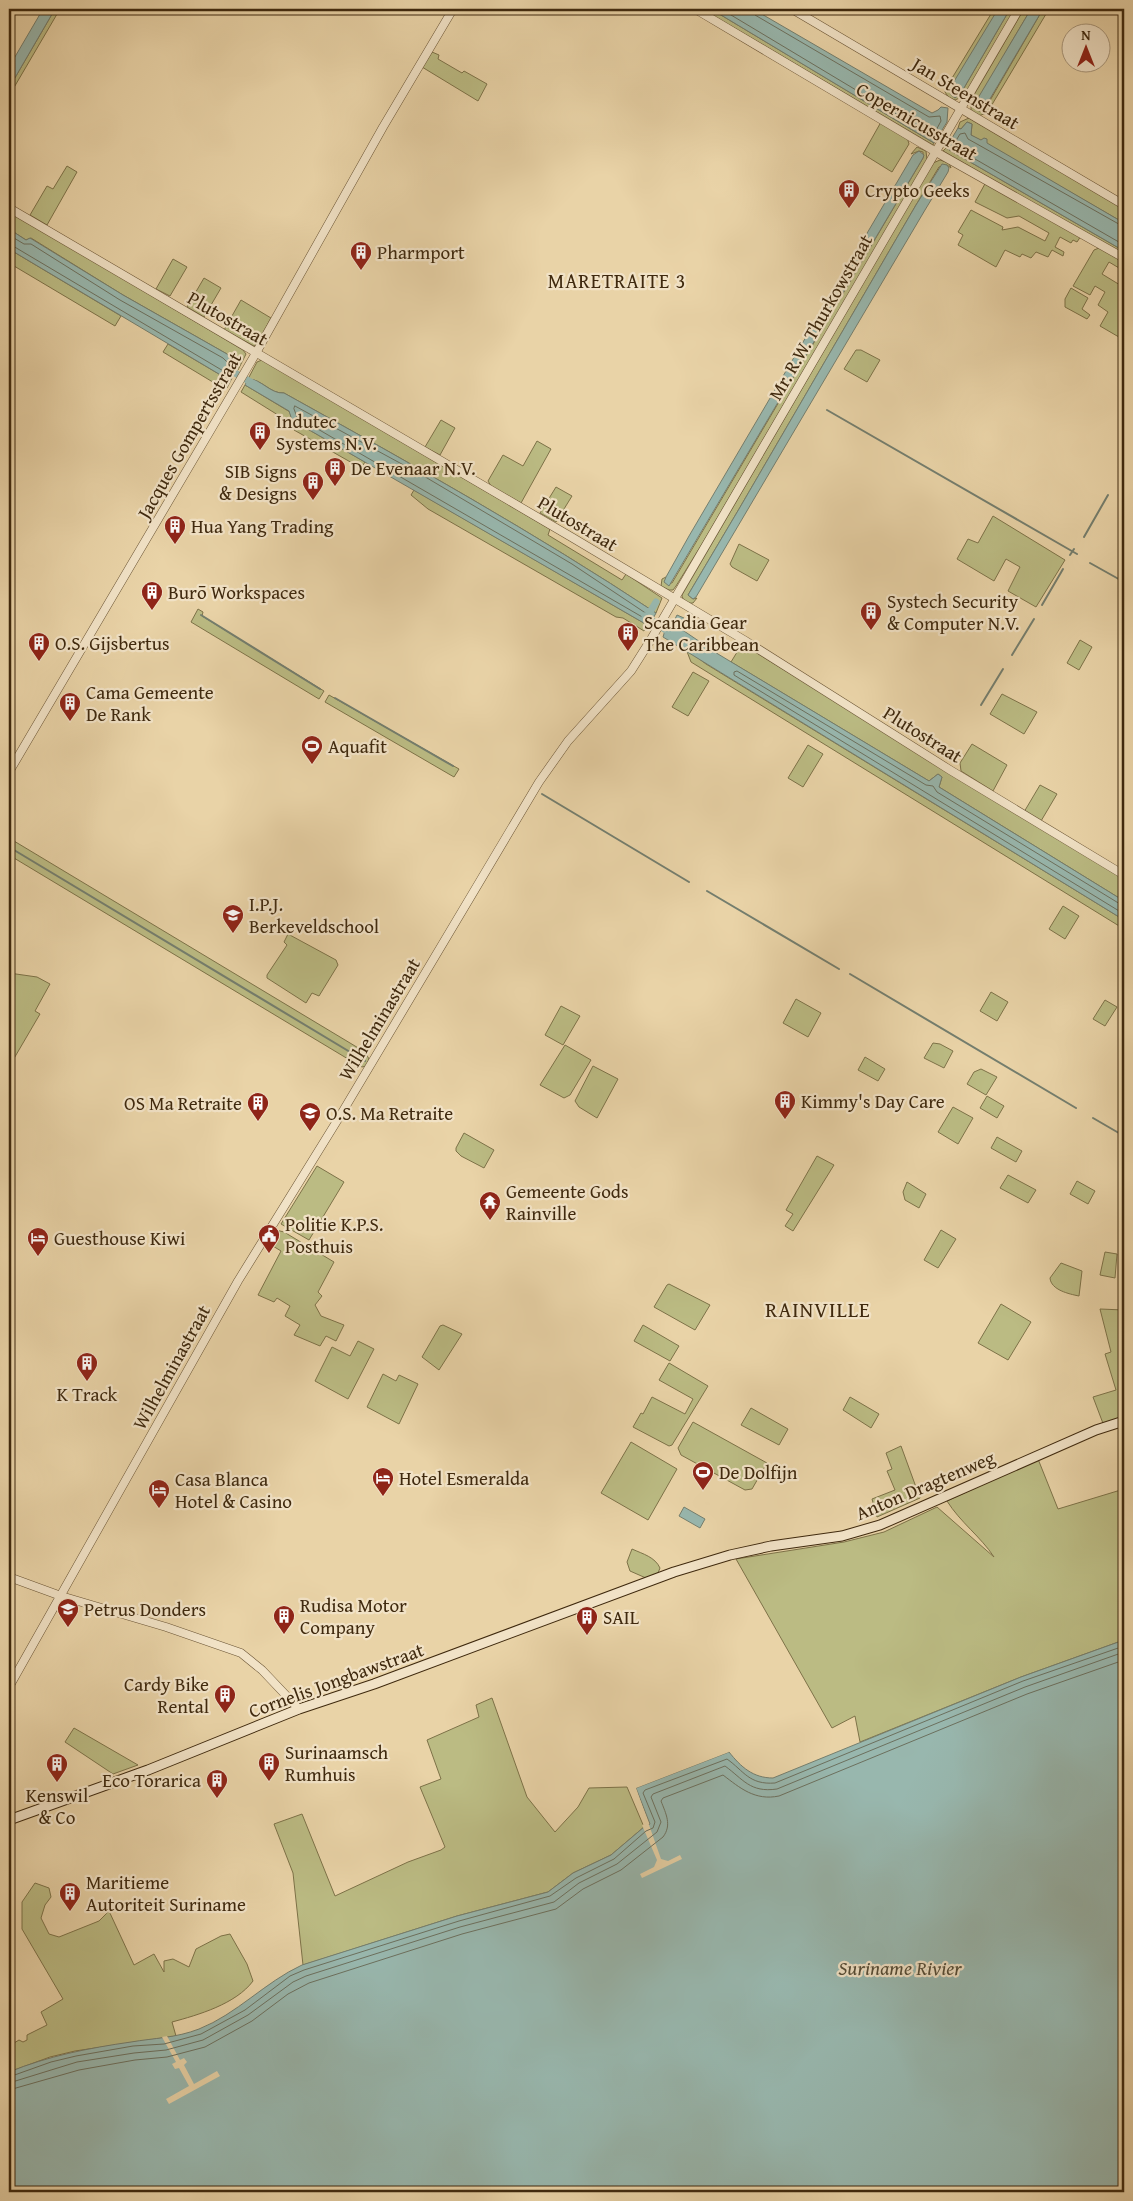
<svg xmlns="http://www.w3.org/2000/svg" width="1133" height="2201" font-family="'Gentium Book Plus',serif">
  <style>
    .green { fill: #bbbb83; stroke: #7d7248 }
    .water { fill: #98b7ae; stroke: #747e6e }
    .pier { fill: #e9d3a7 }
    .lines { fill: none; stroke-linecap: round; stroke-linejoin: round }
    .shore { stroke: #6c705e; stroke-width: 1 }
    .stream { stroke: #747e6e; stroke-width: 2 }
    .canal { stroke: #98b7ae; stroke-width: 7 }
    .tertiary-casing { stroke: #6a5434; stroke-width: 9 }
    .secondary-casing { stroke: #3f290e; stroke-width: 11 }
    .tertiary { stroke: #f1e2c6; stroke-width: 8 }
    .secondary { stroke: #f1e2c6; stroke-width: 9 }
    .labels { text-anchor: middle; stroke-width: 4.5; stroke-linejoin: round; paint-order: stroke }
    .street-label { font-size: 19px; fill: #3f290e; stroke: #f1e2c6 }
    .poi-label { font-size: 19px; fill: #3f290e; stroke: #f1e2c6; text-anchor: start }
    .neighbourhood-label { font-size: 20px; letter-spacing: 1px; fill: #3f290e; stroke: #f1e2c6 }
    .water-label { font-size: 20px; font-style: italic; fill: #554c36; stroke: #f1e2c6 }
    .quarter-label { font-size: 21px; letter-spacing: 1px; fill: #3f290e; stroke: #f1e2c6 }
  </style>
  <rect width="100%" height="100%" fill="#e9d3a7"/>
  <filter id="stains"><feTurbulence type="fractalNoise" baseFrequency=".004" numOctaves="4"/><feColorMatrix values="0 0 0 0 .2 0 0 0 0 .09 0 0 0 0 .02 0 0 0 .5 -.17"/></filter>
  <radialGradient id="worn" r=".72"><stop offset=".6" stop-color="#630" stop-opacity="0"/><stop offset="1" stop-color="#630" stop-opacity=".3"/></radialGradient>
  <g class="green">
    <polygon points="55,9 60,9 9,96 9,88"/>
    <polygon points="702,9 711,9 934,143 933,145"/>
    <polygon points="994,9 998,9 961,93 1010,9 1016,9 964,96 955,100 949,98 945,92 946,88"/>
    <polygon points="1024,9 1031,9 1008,48 979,111 985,109 1043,9 1049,9 987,113 978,116 971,110 971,100"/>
    <polygon points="432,52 439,55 438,59 462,73 464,71 487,84 478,101 422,67"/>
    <polygon points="969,118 1124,207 1124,223 971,135 972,124 967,122 961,129 958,128 960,122"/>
    <polygon points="881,122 907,137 909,144 892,172 863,154"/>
    <polygon points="917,147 926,151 927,160 702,544 676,586 673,590 669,590 661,586 662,579 666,577 665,582 672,583 923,158 923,152 919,151 911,154"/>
    <polygon points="946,148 1124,251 1124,256 943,151"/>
    <path d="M940 160 949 163 951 168 947 165 939 167 916 205 739 509 688 595 693 599 697 598 693 603C688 604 682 600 682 595L933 163Z"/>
    <polygon points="67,166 77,172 47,225 30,215 47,186 53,189"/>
    <polygon points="986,182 1081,236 1077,242 1073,240 1071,243 1060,237 1055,247 1064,252 1063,256 1052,250 1048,257 1036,252 1031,258 1022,254 1020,257 1005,250 996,267 958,245 963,235 958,232 971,210 1003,227 1002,230 1018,227 1045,241 1049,233 1019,216 1007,218 975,202"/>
    <polygon points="9,211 243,350 246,354 238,370 236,370 234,362 227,354 123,295 31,238 26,240 9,229"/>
    <polygon points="1099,248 1124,262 1124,271 1109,262 1102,274 1120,285 1124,279 1124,340 1100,326 1108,312 1098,305 1105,292 1095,286 1090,295 1073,286 1094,250"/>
    <polygon points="9,249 121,316 115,326 9,263"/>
    <polygon points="173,259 187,267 170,296 156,289"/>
    <polygon points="204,278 221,288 204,317 187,307"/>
    <polygon points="1071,288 1088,298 1082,309 1090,315 1087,319 1065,307 1065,299"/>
    <polygon points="241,300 271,318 257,344 254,346 224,330"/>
    <polygon points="168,344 224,377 229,378 233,376 227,388 221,387 163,352"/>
    <polygon points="856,350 861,350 880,360 867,382 844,369"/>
    <path d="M262 360 550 529 548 535 622 580 626 574 662 598 656 613C535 533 410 463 284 393 270 394 262 379 248 379L257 362Z"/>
    <polygon points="245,385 290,412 292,420 365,462 361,468 294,430 294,425 241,392"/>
    <polygon points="441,420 455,428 440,455 425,447"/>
    <polygon points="537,441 551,449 521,503 491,486 488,481 503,455 523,466"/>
    <polygon points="556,487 572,496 556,522 540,513"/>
    <polygon points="414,490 649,626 644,631 623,618 616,617 428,509 411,495"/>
    <polygon points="993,516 1065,560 1036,607 1008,591 1020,567 1006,559 994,581 957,559 968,539 978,543"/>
    <polygon points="739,544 769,560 757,581 732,567 730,564"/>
    <polygon points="198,609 203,612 202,616 324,691 319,699 191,622"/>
    <polygon points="1080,640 1092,647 1079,670 1067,663"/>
    <polygon points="742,644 1124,878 1124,901 939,787 942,777 938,774 929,781 731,662"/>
    <polygon points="686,649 706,664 1124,920 1124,929 691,662"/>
    <polygon points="693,672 709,681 688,716 672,707"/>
    <polygon points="1002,694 1037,712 1024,734 990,714"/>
    <polygon points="329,695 459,769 454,777 325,702"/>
    <polygon points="972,744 1007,765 993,791 961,771 960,763"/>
    <polygon points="808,745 823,754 803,787 788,778"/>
    <polygon points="1040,785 1057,794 1041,821 1024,812"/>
    <polygon points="9,838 365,1052 369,1059 366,1066 362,1067 353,1062 9,855"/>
    <polygon points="1063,906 1079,916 1065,939 1049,929"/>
    <polygon points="288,934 336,960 338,965 319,996 312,993 306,1003 267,978 267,975 287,945 284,942"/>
    <polygon points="9,973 37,977 50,984 35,1011 40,1014 9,1067"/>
    <polygon points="991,992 1008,1002 997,1021 980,1011"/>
    <polygon points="796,999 821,1013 808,1037 783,1023"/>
    <polygon points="1105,1000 1117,1007 1105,1026 1093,1019"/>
    <polygon points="561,1006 580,1016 563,1045 545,1035"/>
    <polygon points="933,1043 940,1044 953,1051 944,1068 924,1058"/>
    <polygon points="565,1045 591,1060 570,1095 564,1098 540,1085"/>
    <polygon points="865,1057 885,1069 878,1081 858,1070"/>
    <polygon points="593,1066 618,1079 597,1118 579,1107 575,1101"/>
    <polygon points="981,1069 997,1077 986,1095 967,1084 974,1072"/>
    <polygon points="987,1096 1004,1106 997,1118 980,1108"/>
    <polygon points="953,1107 973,1118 958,1144 938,1132"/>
    <polygon points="464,1133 494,1150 484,1168 461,1156 456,1151 456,1148"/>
    <polygon points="997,1137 1022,1151 1016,1162 991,1148"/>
    <polygon points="817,1156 834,1165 793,1231 785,1226 793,1214 786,1210"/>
    <polygon points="317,1166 344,1182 309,1240 281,1224"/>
    <polygon points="1008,1175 1036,1190 1028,1203 1000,1188"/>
    <polygon points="1077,1181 1095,1191 1088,1204 1070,1194"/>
    <polygon points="907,1182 926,1194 919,1208 905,1200 903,1192"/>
    <polygon points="276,1230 284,1232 334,1262 318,1292 322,1296 315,1305 321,1316 344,1325 336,1341 326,1336 320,1346 294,1335 300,1325 285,1316 290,1306 277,1298 274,1302 258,1295 281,1251 268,1243"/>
    <polygon points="941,1230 956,1239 938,1268 924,1260"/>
    <polygon points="1105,1252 1117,1254 1115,1278 1100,1275"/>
    <path d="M1061 1263 1082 1271 1079 1296C1069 1294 1051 1290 1050 1278Z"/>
    <polygon points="669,1284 710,1305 695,1330 654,1307 667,1285"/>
    <polygon points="1001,1304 1031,1322 1008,1360 978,1343"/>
    <polygon points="1100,1309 1124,1310 1124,1419 1104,1426 1093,1397 1116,1390 1105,1354 1111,1352"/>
    <polygon points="443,1325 462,1334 439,1370 422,1357 440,1326"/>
    <polygon points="643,1325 679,1346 670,1361 634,1341"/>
    <polygon points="358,1341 374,1349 348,1399 315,1381 332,1347 350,1356"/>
    <polygon points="669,1363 708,1386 672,1445 669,1446 633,1427 641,1413 643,1414 652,1397 685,1414 693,1399 659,1380"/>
    <polygon points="383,1374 396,1381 399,1375 418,1384 399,1424 367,1407"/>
    <polygon points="850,1397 879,1414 871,1428 843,1410"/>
    <polygon points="751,1408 788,1429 779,1445 741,1425"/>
    <polygon points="693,1422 767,1463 752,1489 745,1490 681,1455 678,1448"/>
    <polygon points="631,1442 677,1469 648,1520 601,1493"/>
    <polygon points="901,1446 920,1498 877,1517 872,1499 895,1490 887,1471 892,1469 886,1453"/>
    <path d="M1038 1459 1058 1509 1124 1489V1640L1021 1677 860 1742 855 1716 832 1728 736 1559 844 1542 884 1532 937 1507 994 1557C981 1537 960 1522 947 1501Z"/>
    <path d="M632 1549C643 1554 655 1557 660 1568L658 1573 646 1578 630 1571 627 1562Z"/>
    <polygon points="492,1698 527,1797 555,1832 578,1807 589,1788 627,1787 644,1827 611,1855 573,1873 548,1892 457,1916 303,1965 293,1873 274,1824 302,1814 335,1896 408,1862 441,1850 445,1847 420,1787 441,1779 427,1740 479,1717 476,1705"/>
    <polygon points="74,1728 138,1765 113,1774 65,1742"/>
    <path d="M35 1883 49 1888 51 1897 45 1905 41 1918 49 1934 59 1937 99 1921 109 1911 134 1965 154 1954 164 1972V1961L173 1959 189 1967 196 1949 221 1936 230 1934 247 1964 253 1981C236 2004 198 2015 172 2022L176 2036 75 2051 50 2057 9 2072V2046L19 2040 23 2042 27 2040V2035L47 2025 41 2012 63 1999 22 1929V1902Z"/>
  </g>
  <g class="water">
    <polygon points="43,9 55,9 9,88 9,67"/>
    <polygon points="711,9 753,9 932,113 938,110 941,107 948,108 947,122 934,143"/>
    <polygon points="998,9 1010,9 961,93 955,98 951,95 950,88"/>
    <polygon points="1031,9 1043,9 984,109 979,111 974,107 975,103"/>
    <polygon points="967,122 972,124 971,135 981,140 984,138 987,139 987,143 1124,223 1124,251 946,148 958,128 961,129"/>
    <polygon points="919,151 924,155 923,158 669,586 664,582 666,577 689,536 913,155"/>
    <polygon points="942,164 947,165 949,168 948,172 925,210 696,597 693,599 688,595 739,509 916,205"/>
    <polygon points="9,229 26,240 30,238 123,295 227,354 234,362 236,370 229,379 224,377 9,249"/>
    <path d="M248 379C262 379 270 394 284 393 410 463 535 533 656 613L649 626 292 420 289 411 245 385Z"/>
    <polygon points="677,615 684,618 681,629 718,654 929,781 938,774 942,777 939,787 1124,901 1124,920 663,637 666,627 672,625"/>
    <polygon points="684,1507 705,1519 700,1528 679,1516"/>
    <path d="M1124 1640V2192H9V2072C48 2056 89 2048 131 2042 154 2038 176 2038 199 2029 237 2014 265 1982 302 1965L457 1916 548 1892 573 1873 611 1855 644 1827 650 1824 636 1788 729 1752C741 1767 753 1778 773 1778L1021 1677Z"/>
  </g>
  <g class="pier">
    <polygon points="728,1750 729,1752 636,1788 661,1859 668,1861 680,1855 682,1859 642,1878 640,1874 654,1867 657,1860 642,1825 647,1823 634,1787"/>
    <polygon points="167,2036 180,2060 184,2058 187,2062 184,2065 194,2084 217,2071 220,2076 169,2104 166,2099 189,2086 179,2068 175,2069 172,2064 176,2062 162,2037"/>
  </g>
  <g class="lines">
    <g class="shore">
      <polyline points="721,9 931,135 934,134 941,121 940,116 929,117 755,15 752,9"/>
      <polyline points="1124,227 977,144 968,139 965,133 960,134 954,144 956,148 1124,245"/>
      <polyline points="9,235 24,244 31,244 120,300 223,358 229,364 230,372 225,372 13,246 9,245"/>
      <polygon points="295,406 422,475 572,564 647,614 648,617 644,618 297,417 294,409"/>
      <polyline points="1124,905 1120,904 937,792 933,786 926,785 737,671 734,672 734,675 1124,914"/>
      <path d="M9 2077 51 2062 76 2056 133 2046 164 2044 201 2034 245 2010 290 1976 304 1970 459 1921 550 1896 576 1878 614 1859 646 1831 653 1828 655 1822 643 1793 645 1790 727 1759C744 1771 749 1785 775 1783L1023 1681 1124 1646"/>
      <path d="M9 2083 77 2062 134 2053 166 2050 203 2040 248 2015 293 1982 306 1976 460 1927 554 1902 579 1883 617 1864 657 1832 661 1822 651 1797 653 1794 725 1766C743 1779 750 1793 777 1789L1025 1687 1124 1652"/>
      <path d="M9 2090 79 2070 135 2060 167 2057 205 2047 252 2021 288 1994 309 1983 462 1934 556 1909 583 1889 621 1870 663 1837C672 1825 666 1814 661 1801L663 1798 723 1775C740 1788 755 1801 779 1796L1027 1694 1124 1660"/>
    </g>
    <g class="stream">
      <polyline points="827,410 1077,554"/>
      <polyline points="1119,478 1124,470"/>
      <polyline points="1084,537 1108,495"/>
      <polyline points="1070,555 1074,549"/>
      <polyline points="1090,563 1124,582"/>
      <polyline points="1042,605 1063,569"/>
      <polyline points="201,615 320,689"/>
      <polyline points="1012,655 1034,619"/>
      <polyline points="335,698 453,766"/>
      <polyline points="981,705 1003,669"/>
      <polyline points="542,794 689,882"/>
      <polyline points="9,847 365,1061"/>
      <polyline points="707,891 839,969"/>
      <polyline points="850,974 1076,1108"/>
      <polyline points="1093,1118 1124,1136"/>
    </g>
    <g class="canal">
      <polyline points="228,369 256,385"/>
      <polyline points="645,616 672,634"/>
      <polyline points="647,617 656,602"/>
    </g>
    <g class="tertiary-casing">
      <g id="tertiary">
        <polyline points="695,9 936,152 1124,258"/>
        <polyline points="792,9 1124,205"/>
        <polyline points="9,208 573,538 744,640 950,770 1124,875"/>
        <polyline points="9,772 256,353 383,127 453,9"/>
        <polyline points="9,1577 61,1596 166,1627 241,1653 262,1670 299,1709"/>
        <polyline points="9,1687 238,1281 340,1116 539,782 568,741 631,671 650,641 1019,9"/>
      </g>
    </g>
    <g class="secondary-casing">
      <polyline id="secondary" points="9,1820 148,1770 299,1709 374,1684 674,1572 730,1555 771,1546 842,1536 880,1525 1096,1430 1124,1421"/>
    </g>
    <use href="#tertiary" class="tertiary"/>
    <use href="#secondary" class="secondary"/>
  </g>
  <defs>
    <g id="building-pin" transform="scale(1.125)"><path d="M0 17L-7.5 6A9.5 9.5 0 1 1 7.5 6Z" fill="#8f2418" stroke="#f1e2c6"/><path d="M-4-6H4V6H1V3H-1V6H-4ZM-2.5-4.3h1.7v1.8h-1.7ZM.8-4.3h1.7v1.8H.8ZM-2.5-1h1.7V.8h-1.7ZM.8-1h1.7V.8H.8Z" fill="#fff"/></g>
    <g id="stadium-pin" transform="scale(1.125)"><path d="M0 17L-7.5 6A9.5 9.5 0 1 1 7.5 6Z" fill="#8f2418" stroke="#f1e2c6"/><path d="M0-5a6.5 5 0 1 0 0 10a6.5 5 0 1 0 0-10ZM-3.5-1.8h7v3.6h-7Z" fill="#fff"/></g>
    <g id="school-pin" transform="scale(1.125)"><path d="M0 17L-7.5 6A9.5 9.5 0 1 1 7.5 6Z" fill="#8f2418" stroke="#f1e2c6"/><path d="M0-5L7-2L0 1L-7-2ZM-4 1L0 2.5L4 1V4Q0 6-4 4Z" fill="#fff"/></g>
    <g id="temple-pin" transform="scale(1.125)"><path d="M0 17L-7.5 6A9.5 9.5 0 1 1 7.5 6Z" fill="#8f2418" stroke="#f1e2c6"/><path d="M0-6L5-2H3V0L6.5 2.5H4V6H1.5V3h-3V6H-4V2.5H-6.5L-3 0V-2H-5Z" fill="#fff"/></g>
    <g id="civic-pin" transform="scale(1.125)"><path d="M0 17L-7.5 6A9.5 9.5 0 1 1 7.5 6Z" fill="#8f2418" stroke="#f1e2c6"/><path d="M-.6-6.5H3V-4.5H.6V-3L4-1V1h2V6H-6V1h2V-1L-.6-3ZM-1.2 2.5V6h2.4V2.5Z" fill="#fff"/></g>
    <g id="hotel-pin" transform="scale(1.125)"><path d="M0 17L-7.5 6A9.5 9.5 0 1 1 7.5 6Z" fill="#8f2418" stroke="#f1e2c6"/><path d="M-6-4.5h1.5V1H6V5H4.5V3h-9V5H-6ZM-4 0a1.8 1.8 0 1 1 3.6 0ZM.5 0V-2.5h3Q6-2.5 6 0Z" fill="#fff"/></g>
  </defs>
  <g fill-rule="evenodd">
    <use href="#building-pin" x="849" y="190"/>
    <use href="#building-pin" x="361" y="252"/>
    <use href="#building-pin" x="260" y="432"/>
    <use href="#building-pin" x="335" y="468"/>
    <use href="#building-pin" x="313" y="482"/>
    <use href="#building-pin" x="175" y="526"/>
    <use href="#building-pin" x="152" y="592"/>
    <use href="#building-pin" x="871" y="612"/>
    <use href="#building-pin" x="628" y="633"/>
    <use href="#building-pin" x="39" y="643"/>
    <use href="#building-pin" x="70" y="703"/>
    <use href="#stadium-pin" x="312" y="746"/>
    <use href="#school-pin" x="233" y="915"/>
    <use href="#building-pin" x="785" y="1101"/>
    <use href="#building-pin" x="258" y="1103"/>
    <use href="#school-pin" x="310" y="1113"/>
    <use href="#temple-pin" x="490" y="1202"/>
    <use href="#civic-pin" x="269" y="1235"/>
    <use href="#hotel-pin" x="38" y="1238"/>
    <use href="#building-pin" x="87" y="1363"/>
    <use href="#stadium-pin" x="703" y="1472"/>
    <use href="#hotel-pin" x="383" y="1478"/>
    <use href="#hotel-pin" x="159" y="1490"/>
    <use href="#school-pin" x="68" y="1609"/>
    <use href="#building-pin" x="284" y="1616"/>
    <use href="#building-pin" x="587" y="1617"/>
    <use href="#building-pin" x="225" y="1695"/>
    <use href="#building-pin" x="269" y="1763"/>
    <use href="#building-pin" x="57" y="1764"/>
    <use href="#building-pin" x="217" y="1780"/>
    <use href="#building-pin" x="70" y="1893"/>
  </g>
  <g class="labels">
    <g class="street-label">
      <text transform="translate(966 93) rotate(31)" y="7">Jan Steenstraat</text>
      <text transform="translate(917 121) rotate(30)" y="7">Copernicusstraat</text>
      <text transform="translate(820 317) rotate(-60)" y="7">Mr. R.W. Thurkowstraat</text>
      <text transform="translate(228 318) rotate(30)" y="7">Plutostraat</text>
      <text transform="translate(189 435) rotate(-60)" y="7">Jacques Gompertsstraat</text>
      <text transform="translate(578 523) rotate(31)" y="7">Plutostraat</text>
      <text transform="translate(923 734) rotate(32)" y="7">Plutostraat</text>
      <text transform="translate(379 1019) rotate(-59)" y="7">Wilhelminastraat</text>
      <text transform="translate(171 1367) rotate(-61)" y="7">Wilhelminastraat</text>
      <text transform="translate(925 1485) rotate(-23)" y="7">Anton Dragtenweg</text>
      <text transform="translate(336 1680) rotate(-20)" y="7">Cornelis Jongbawstraat</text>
    </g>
    <g class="poi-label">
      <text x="865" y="197">Crypto Geeks</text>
      <text x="377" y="259">Pharmport</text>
      <text x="276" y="428">Indutec<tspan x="276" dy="22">Systems N.V.</tspan></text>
      <text x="351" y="475">De Evenaar N.V.</text>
      <text x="297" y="478" text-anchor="end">SIB Signs<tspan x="297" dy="22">&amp; Designs</tspan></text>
      <text x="191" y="533">Hua Yang Trading</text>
      <text x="168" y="599">Burō Workspaces</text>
      <text x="887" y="608">Systech Security<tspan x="887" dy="22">&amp; Computer N.V.</tspan></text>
      <text x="644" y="629">Scandia Gear<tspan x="644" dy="22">The Caribbean</tspan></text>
      <text x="55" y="650">O.S. Gijsbertus</text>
      <text x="86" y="699">Cama Gemeente<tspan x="86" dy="22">De Rank</tspan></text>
      <text x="328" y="753">Aquafit</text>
      <text x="249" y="911">I.P.J.<tspan x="249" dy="22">Berkeveldschool</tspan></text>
      <text x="801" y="1108">Kimmy's Day Care</text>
      <text x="242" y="1110" text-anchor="end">OS Ma Retraite</text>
      <text x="326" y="1120">O.S. Ma Retraite</text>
      <text x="506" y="1198">Gemeente Gods<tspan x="506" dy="22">Rainville</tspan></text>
      <text x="285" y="1231">Politie K.P.S.<tspan x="285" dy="22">Posthuis</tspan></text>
      <text x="54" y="1245">Guesthouse Kiwi</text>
      <text x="87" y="1401" text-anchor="middle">K Track</text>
      <text x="719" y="1479">De Dolfijn</text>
      <text x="399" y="1485">Hotel Esmeralda</text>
      <text x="175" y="1486">Casa Blanca<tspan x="175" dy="22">Hotel &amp; Casino</tspan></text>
      <text x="300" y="1612">Rudisa Motor<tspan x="300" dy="22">Company</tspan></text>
      <text x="84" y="1616">Petrus Donders</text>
      <text x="603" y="1624">SAIL</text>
      <text x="209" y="1691" text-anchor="end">Cardy Bike<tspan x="209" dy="22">Rental</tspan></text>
      <text x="285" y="1759">Surinaamsch<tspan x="285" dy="22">Rumhuis</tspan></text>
      <text x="201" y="1787" text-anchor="end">Eco Torarica</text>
      <text x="57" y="1802" text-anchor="middle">Kenswil<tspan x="57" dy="22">&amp; Co</tspan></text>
      <text x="86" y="1889">Maritieme<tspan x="86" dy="22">Autoriteit Suriname</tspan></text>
    </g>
    <g class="neighbourhood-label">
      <text x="617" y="288">MARETRAITE 3</text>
    </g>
    <g class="water-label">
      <text x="900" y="1975">Suriname Rivier</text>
    </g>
    <g class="quarter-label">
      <text x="818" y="1317">RAINVILLE</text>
    </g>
  </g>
  <rect width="1133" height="2201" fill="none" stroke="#e9d3a7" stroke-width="30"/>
  <rect x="10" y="10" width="1113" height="2181" fill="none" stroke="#3f290e" stroke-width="2.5"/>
  <rect x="15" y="15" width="1103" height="2171" fill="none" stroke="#3f290e"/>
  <g transform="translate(1086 48)"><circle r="24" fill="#f1e2c6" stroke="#aa987c"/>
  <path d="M0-4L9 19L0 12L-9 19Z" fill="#8f2418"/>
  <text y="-8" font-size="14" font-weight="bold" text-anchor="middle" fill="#3f290e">N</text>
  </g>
  <rect width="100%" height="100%" filter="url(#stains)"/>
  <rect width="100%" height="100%" fill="url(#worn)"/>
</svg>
